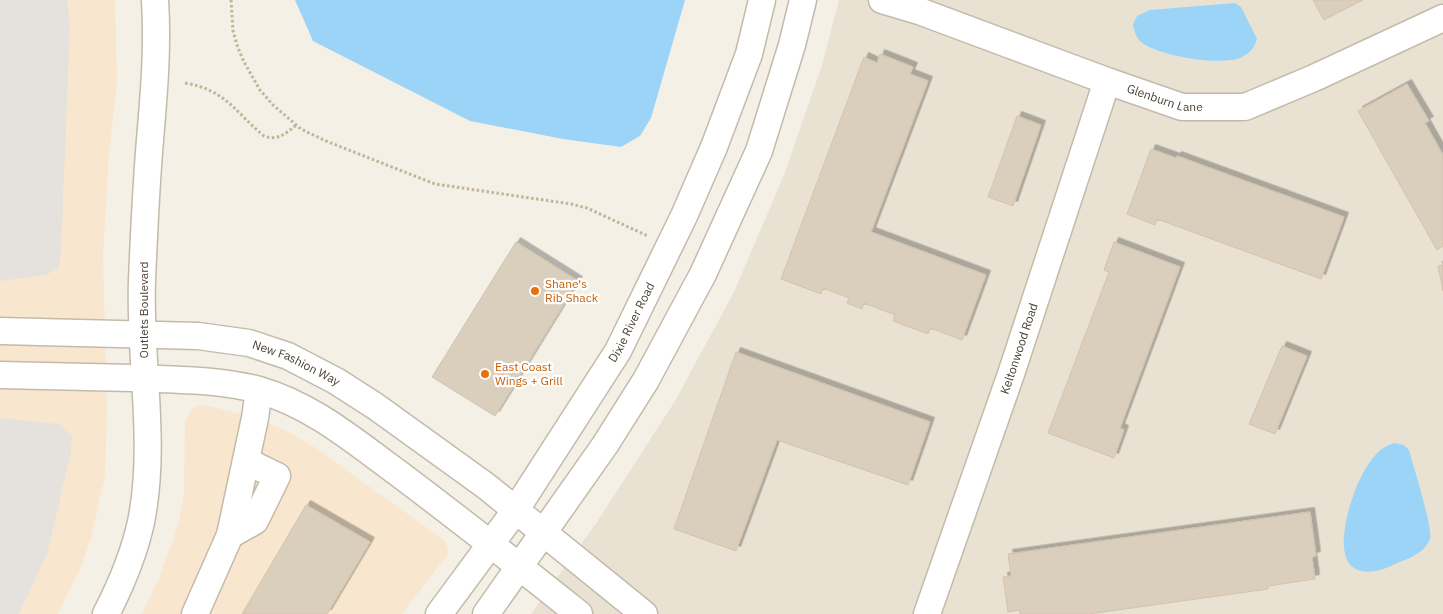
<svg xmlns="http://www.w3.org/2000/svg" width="1443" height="614" font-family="'IBM Plex Sans',sans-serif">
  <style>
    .residential { fill: #e9e2d3 }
    .commercial { fill: #f9e6ce }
    .parking { fill: #e5e2de }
    .water { fill: #9cd4f7 }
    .building { fill: #dacebd; stroke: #d3c3ac; filter: url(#shadow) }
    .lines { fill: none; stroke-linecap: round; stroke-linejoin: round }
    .minor-casing { stroke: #c4baaa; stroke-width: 29 }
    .path { stroke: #c4b397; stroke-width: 3; stroke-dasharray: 2.5 2.5; stroke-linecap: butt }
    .minor { stroke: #fff; stroke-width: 26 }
    .food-dot { fill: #e8710a; stroke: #fff; stroke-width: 2 }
    .labels { text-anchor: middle; stroke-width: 4.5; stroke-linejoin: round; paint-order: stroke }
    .street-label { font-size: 12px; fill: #484034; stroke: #fff }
    .food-label { font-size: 12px; fill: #c56008; stroke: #fff; text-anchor: start }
  </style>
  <defs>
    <filter id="shadow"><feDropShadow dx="4.5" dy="-4.5" stdDeviation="0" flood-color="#0004"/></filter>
  </defs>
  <rect width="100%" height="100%" fill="#f4f0e6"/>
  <polygon class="residential" points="839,0 1443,0 1443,614 531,614 597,522 675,401 734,292 784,175 822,65"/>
  <g class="commercial">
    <polygon points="0,0 115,0 117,82 109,154 103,256 107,412 105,475 92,534 81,567 58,614 0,614"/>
    <polygon points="200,405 209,406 255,418 291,433 314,447 444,540 448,548 448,554 402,614 142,614 159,579 179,523 184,495 185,421 192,409"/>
  </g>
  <g class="parking">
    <polygon points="0,0 67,0 70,25 61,253 59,268 46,275 0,281"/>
    <polygon points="0,418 58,424 72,436 71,452 47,554 19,614 0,614"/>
  </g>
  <g class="water">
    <polygon points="295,0 685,0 651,118 640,136 621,147 563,139 470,121 313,41"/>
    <path d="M1235 3 1241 7 1257 39C1254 48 1251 52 1242 57 1223 67 1156 56 1140 41 1136 37 1134 30 1133 24L1137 16 1150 10Z"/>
    <path d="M1394 443 1404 445 1409 450C1413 465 1433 528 1430 539 1426 551 1411 558 1400 562 1392 565 1384 570 1375 571 1326 579 1347 511 1356 488 1364 470 1375 448 1394 443Z"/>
  </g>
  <g class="building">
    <polygon points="1313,0 1363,0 1324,20"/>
    <polygon points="880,54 913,67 910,74 928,81 871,232 986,275 962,340 930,328 928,334 893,321 895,315 864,303 862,309 847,303 849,298 823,288 821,294 781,279 864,57 877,63"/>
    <polygon points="1407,84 1429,121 1425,123 1443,155 1443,246 1437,250 1358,111"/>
    <polygon points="1017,116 1041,125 1013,206 988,197"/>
    <polygon points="1151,149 1176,158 1177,156 1344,217 1321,279 1157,219 1155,225 1127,214"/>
    <polygon points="516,242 578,281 495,416 432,377"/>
    <polygon points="1114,242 1180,267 1120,428 1124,430 1114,458 1048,433 1109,272 1104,270"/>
    <polygon points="1443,265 1443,291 1438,266"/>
    <polygon points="1282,346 1307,356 1275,434 1249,424"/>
    <polygon points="736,352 930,422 908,485 777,440 736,551 674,529"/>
    <polygon points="306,505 370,542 327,614 242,614"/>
    <polygon points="1310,512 1316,556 1312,557 1315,579 1268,586 1268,589 1089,614 1020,614 1019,610 1008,612 1003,577 1011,576 1008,554"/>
  </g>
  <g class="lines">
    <g class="minor-casing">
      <g id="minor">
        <path id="s1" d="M882 0 919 11 1107 81 1182 107H1245L1314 78 1443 18"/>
        <path id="s2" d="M0 331 198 336 249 343 288 356 336 381 375 406 486 486 644 614"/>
        <path d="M0 375C44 376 88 377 132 378 175 380 218 379 259 390 312 405 354 441 398 473 459 519 519 566 579 614"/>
        <polyline points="230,535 255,521 277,476 246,461"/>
        <path d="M106 614C121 585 134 554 141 522 157 443 139 360 142 280 144 233 146 187 150 140 154 93 158 47 155 0"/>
        <polyline points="195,614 230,535 255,418 259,390"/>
        <path id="s3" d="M439 614 515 511 618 351 684 216 714 147 749 54 762 0"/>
        <polyline points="486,614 605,445 646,380 703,274 759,151 792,45 803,0"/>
        <path id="s4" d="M927 614 1011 374 1107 81"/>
      </g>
    </g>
    <g class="path">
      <polyline points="231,0 233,31 238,48 244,62 260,90 273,105 301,129 326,141 435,184 571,204 587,208 648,236"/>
      <path d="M185 83C226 90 235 112 264 136 277 141 286 134 296 125"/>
    </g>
    <use href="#minor" class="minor"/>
  </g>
  <g class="food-dot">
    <circle cx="535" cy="291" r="5"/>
    <circle cx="485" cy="374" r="5"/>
  </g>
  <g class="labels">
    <g class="street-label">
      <text dy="4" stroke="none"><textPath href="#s1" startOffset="300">Glenburn Lane</textPath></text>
      <text transform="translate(144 310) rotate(-90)" y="4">Outlets Boulevard</text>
      <text dy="4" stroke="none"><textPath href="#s3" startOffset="350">Dixie River Road</textPath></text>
      <text dy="4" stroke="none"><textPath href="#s4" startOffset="281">Keltonwood Road</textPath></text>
      <text dy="4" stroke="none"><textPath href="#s2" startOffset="301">New Fashion Way</textPath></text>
    </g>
    <g class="food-label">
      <text x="545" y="288">Shane's<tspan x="545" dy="14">Rib Shack</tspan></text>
      <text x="495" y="371">East Coast<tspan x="495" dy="14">Wings + Grill</tspan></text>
    </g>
  </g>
</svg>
